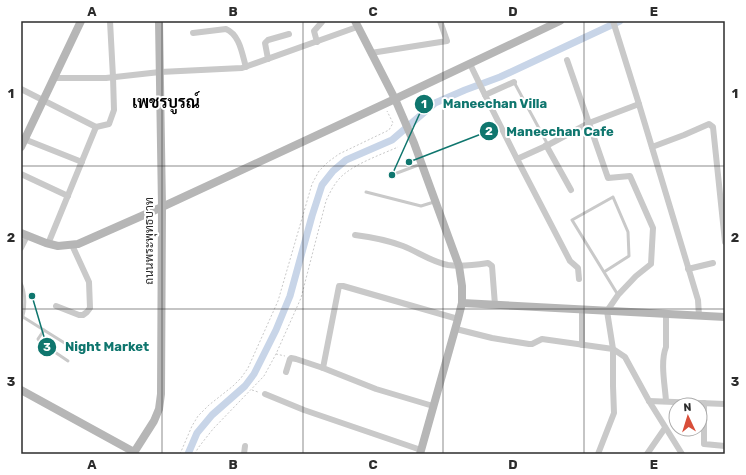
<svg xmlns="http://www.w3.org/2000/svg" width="746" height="475" font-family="Rubik,Sarabun,sans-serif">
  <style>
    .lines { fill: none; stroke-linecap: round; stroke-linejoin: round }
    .canal { stroke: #c8d5e8; stroke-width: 7 }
    .path { stroke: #c9c9c9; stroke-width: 1; stroke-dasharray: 2 2; stroke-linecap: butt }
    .lane { stroke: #c9c9c9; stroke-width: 3 }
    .street { stroke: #c9c9c9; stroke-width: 6 }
    .secondary { stroke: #b6b6b6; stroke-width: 8 }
    .grid { fill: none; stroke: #2c2c2c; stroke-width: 1; stroke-opacity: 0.55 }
    .labels { text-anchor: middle; stroke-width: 4; stroke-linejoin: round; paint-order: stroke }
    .street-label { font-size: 12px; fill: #2c2c2c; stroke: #fff }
    .district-label { font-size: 16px; font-weight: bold; fill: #000; stroke: #fff }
    .leader { fill: none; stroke: #0f766e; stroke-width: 1.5 }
    .callout-dot { fill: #0f766e; stroke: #fff; stroke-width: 1.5 }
    .mark-label { font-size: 12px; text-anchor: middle; font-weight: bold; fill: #fff }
    .callout-label { font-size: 13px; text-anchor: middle; font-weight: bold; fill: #0f766e; stroke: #fff; stroke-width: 4; stroke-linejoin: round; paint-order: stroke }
    .neatline { fill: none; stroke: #2c2c2c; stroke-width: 1.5 }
    .grid-label { font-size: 13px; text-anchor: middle; font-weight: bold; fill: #2c2c2c }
  </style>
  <rect width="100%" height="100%" fill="#fff"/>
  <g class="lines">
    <polyline class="canal" points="188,454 197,433 212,415 245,386 254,374 276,330 290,296 312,216 322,185 333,171 346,160 392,140 435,103 465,90 500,77 620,21"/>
    <g class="path">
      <polyline points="276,354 285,356"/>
      <polyline points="252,390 258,392"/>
      <polyline points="180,454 192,426 198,416 209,405 233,386 241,378 248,368 278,301 312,184 319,171 328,162 339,154 389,130 393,123 387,111"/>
      <path d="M195 454 198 448 213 429 264 376 276 354 301 298 326 201C330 192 335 182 343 175 357 163 380 155 398 147"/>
    </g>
    <g class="lane">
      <polyline points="514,82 548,145"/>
      <polyline points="397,173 421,164"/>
      <polyline points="366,192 421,206 434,202"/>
      <polyline points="604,272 629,256 628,232 613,197 572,220 618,295"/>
      <path d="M21 283C26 293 26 310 21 321"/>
      <polyline points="23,317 79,352"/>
      <polyline points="44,330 38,339 40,342 68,361"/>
    </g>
    <g class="street">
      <polyline points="613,21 638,101 698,300 699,316"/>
      <path d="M193 33 226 29C240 35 242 54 246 67"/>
      <polyline points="317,42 314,31 322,22 322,21"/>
      <polyline points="371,53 447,41 440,21"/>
      <polyline points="268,59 265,43 268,40 289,34"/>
      <polyline points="567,60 608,178 630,176 653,228 651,264 636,276 618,295 607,311 613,349 625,357 649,401 682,454"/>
      <polyline points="470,64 485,95"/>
      <polyline points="54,78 106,78 160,72 242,68 357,27"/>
      <polyline points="514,82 485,95 517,159 548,145 589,123 639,104"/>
      <polyline points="21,89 96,127 48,244"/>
      <polyline points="96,127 109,124 114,110 113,77 110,21"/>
      <polyline points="24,139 82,162"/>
      <polyline points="546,145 571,190"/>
      <polyline points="652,147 684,135 709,124 713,127 725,242"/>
      <polyline points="517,159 570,261 578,268 579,279"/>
      <polyline points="21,174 68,196"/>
      <path d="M355 235C371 237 387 240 403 246 418 252 432 262 448 265 461 267 475 265 488 263L492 266 495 305"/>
      <polyline points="21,248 27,236"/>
      <polyline points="688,269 713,263"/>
      <polyline points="56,306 79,315 83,315 87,312 90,308 89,282 72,245"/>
      <polyline points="21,314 21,315"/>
      <polyline points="456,329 492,338 529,344 532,344 542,339 613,349 613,386 614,413 598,454"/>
      <polyline points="582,345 582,309"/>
      <polyline points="286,372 290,359 291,358 296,359 323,368"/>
      <polyline points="265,394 304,410 421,450"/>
      <polyline points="649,401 725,404"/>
      <path d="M666 401C665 385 660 362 666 347V314"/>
      <polyline points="704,403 704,444 725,446"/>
      <polyline points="433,406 376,389 323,368 339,286 343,286 458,319"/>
      <polyline points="244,454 245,446"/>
      <polyline points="647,454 665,428"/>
    </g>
    <g class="secondary">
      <polyline points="355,21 395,99 414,143 459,266 462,286 462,303 458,319 420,454"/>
      <polyline points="21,147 81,21"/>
      <polyline points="21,233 46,243 58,246 78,244 162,207 395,99 560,21"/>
      <polyline points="462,303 725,317"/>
      <polyline points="21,390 134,452"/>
      <polyline points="133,454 154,421 159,409 161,394 162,207 159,21"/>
    </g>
  </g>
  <path class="grid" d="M162 21V454M303 21V454M443 21V454M584 21V454M21 166H725M21 309H725"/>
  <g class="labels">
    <g class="street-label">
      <text transform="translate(149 241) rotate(-90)" y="4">ถนนพระพุทธบาท</text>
    </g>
    <g class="district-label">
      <text x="166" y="108">เพชรบูรณ์</text>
    </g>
  </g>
  <path class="leader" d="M392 175L424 104M409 162L489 131M32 296L47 347"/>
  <g class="callout-dot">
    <circle cx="392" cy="175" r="4"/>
    <circle cx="409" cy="162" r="4"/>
    <circle cx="32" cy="296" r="4"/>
    <circle cx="424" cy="104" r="10"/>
    <circle cx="489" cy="131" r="10"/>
    <circle cx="47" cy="347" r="10"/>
  </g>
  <g class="mark-label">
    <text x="424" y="108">1</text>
    <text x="489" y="135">2</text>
    <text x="47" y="351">3</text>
  </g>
  <g class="callout-label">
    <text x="495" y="108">Maneechan Villa</text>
    <text x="560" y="136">Maneechan Cafe</text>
    <text x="107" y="351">Night Market</text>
  </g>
  <rect width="746" height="475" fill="none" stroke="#ffffff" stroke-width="44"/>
  <g transform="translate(688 417) rotate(356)"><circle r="19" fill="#ffffff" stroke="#ababab"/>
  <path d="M0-3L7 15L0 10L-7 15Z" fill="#d84e39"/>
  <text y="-6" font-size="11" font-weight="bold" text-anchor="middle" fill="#2c2c2c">N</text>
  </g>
  <rect x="22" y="22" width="702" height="431" class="neatline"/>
  <g class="grid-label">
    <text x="92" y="16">A</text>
    <text x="233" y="16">B</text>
    <text x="373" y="16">C</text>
    <text x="513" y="16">D</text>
    <text x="654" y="16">E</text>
    <text x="11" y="98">1</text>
    <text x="735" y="98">1</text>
    <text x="11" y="242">2</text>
    <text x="735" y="242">2</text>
    <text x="11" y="386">3</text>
    <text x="735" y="386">3</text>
    <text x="92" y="469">A</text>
    <text x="233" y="469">B</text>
    <text x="373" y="469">C</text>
    <text x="513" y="469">D</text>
    <text x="654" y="469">E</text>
  </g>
</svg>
